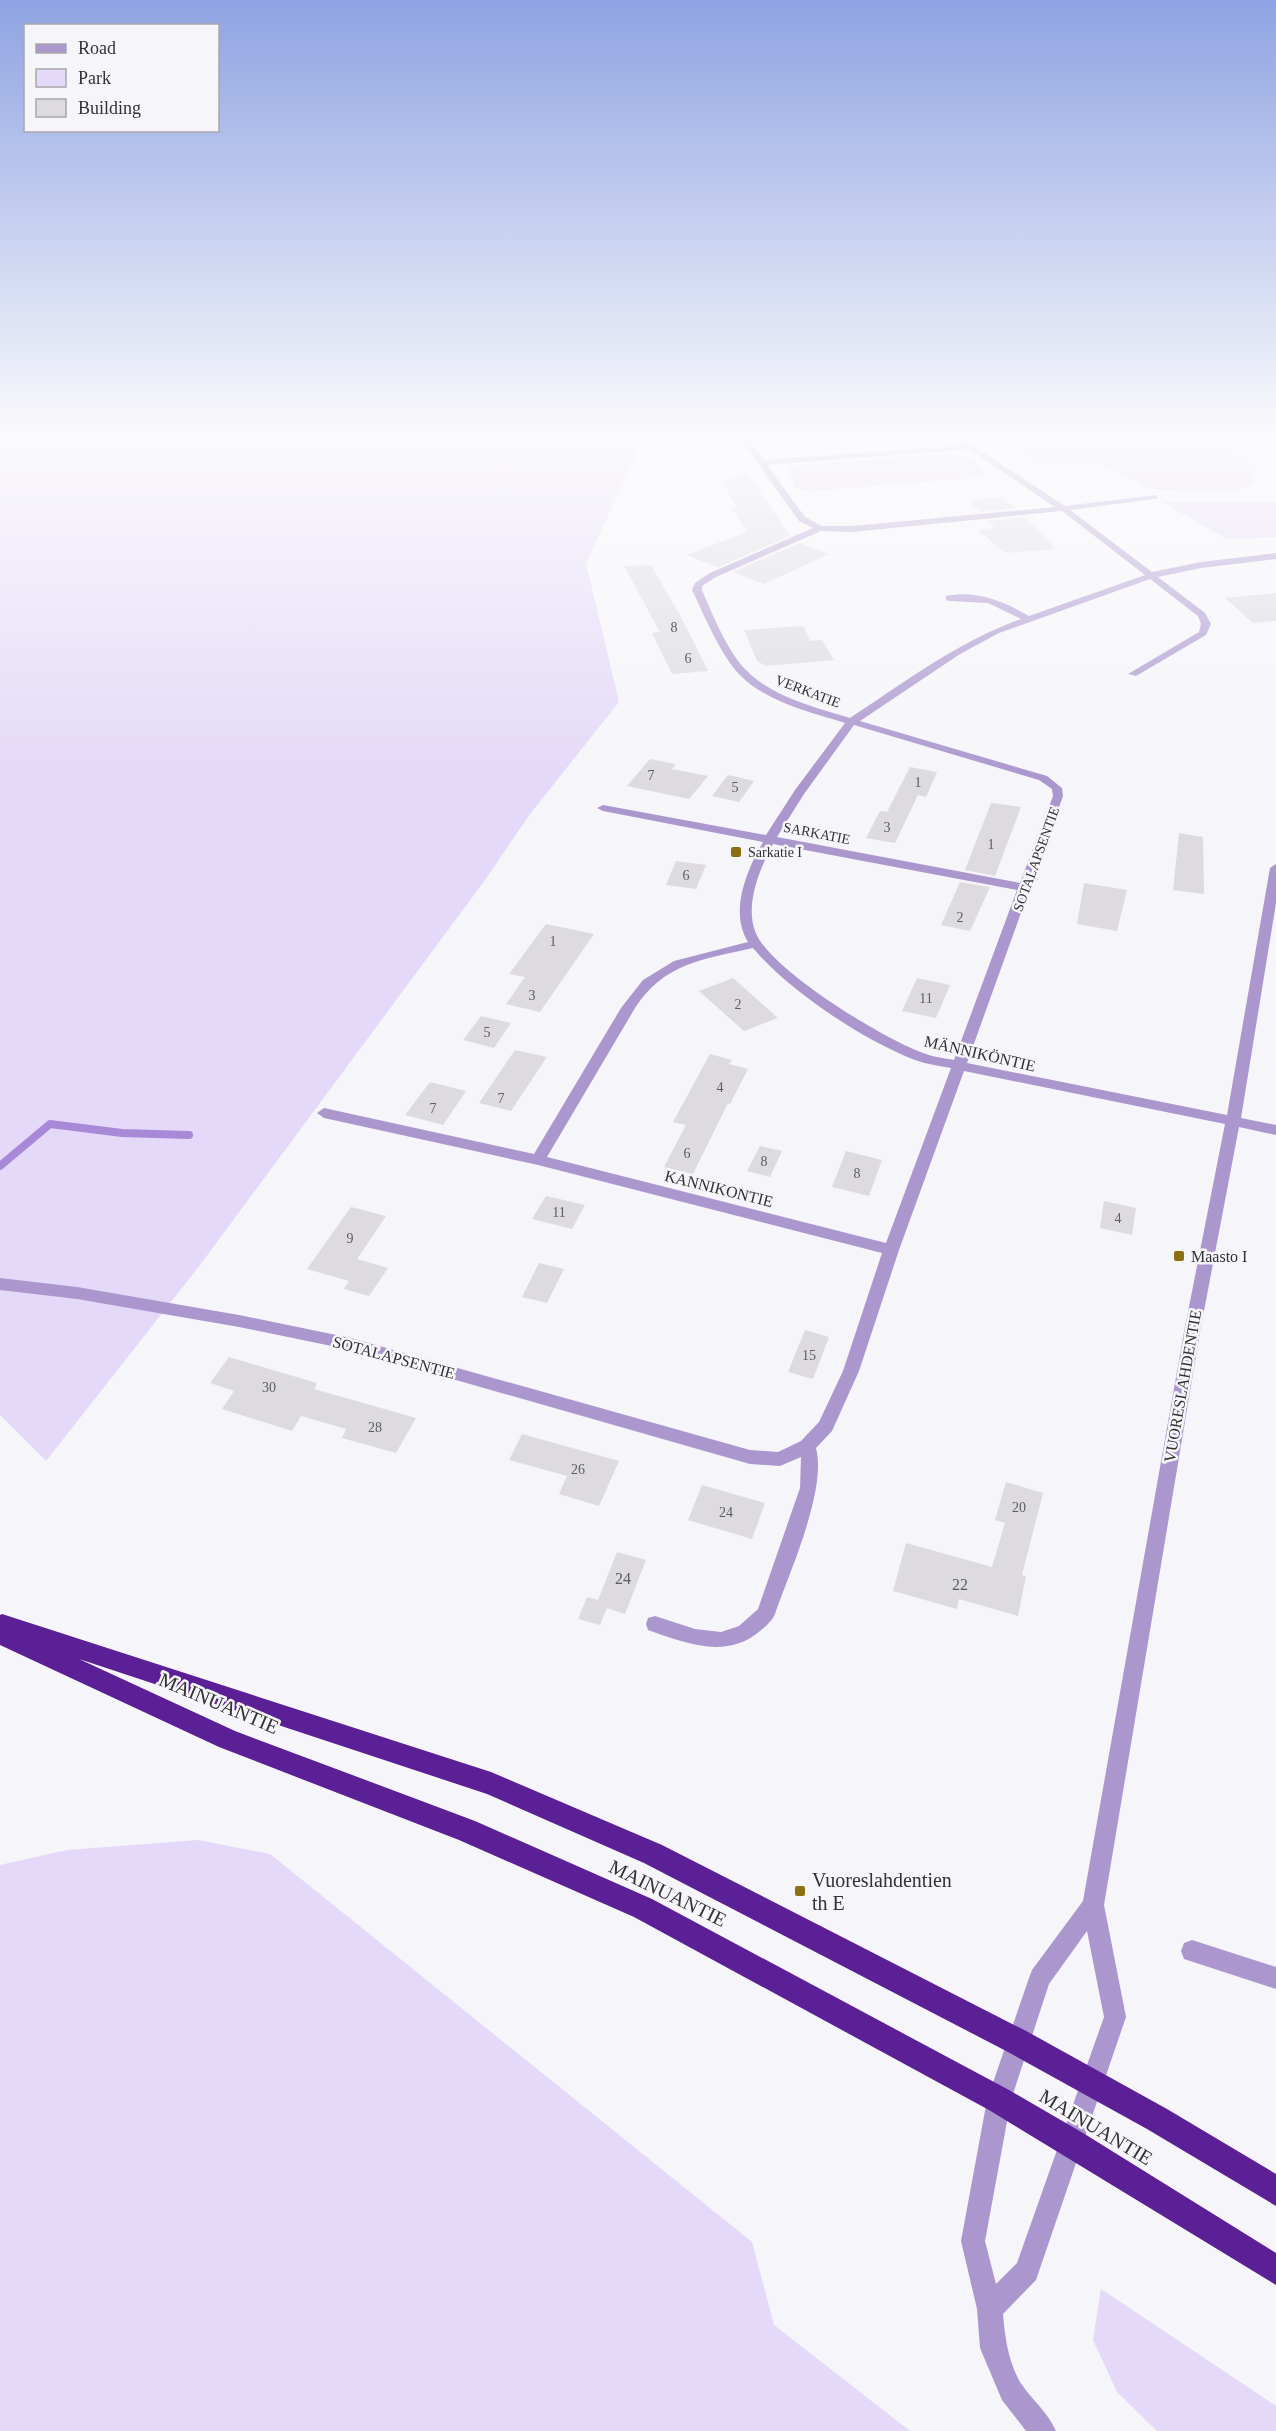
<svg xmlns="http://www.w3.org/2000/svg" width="1276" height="2431" font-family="Georgia,serif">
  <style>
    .green { fill: #e4d9f8 }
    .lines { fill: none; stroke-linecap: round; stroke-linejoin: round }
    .stream { stroke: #a889d8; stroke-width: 8 }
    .building { fill: #dddbe0 }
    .minor { fill: #ab97ce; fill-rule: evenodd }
    .highway { fill: #5b1f96; fill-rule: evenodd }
    .poi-dot { fill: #8c7114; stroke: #f6f5f9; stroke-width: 2 }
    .labels { text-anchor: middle; stroke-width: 5; stroke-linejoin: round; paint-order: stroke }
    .number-label { font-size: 14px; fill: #5d5c5e }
    .far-street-label { font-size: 14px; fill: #323233; stroke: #f6f5f9 }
    .far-poi-label { font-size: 14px; fill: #323233; stroke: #f6f5f9; text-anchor: start }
    .street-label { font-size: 16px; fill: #323233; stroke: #f6f5f9 }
    .poi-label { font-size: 16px; fill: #323233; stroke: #f6f5f9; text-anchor: start }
    .near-number-label { font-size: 16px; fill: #5d5c5e }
    .near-street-label { font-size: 20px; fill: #323233; stroke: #f6f5f9 }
    .near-poi-label { font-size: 20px; fill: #323233; stroke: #f6f5f9; text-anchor: start }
  </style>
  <rect width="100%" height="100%" fill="#f6f5f9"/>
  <g class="green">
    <polygon points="0,438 641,438 638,451 586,563 619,702 530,814 485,880 200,1265 46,1461 0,1415"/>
    <polygon points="766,438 940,438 940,441 808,451 774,449"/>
    <polygon points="1134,438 1226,444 1245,455 1258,468 1251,485 1231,493 1146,489 1098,462 1041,465 1013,448 1074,440"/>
    <polygon points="950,454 972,458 986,473 973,478 811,491 795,488 788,469 796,465"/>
    <polygon points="1162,502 1276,502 1276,537 1227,539"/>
    <polygon points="198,1840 270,1854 752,2242 774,2325 910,2431 0,2431 0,1865 67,1850"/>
    <polygon points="1101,2289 1276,2406 1276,2431 1157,2431 1117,2392 1093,2340"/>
  </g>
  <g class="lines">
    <polyline class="stream" points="0,1166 50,1124 122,1133 189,1135"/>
  </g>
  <g class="building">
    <polygon points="748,474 790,536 718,567 686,555 747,532 731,507 738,509 721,481"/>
    <polygon points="1004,497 1015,508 980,512 968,500"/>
    <polygon points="1024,517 1056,549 1005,553 978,530 995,528 988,521"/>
    <polygon points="800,543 829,554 764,584 732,572"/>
    <polygon points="651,565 682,619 708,671 672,674 652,633 660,632 624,566"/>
    <polygon points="1276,593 1276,621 1253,623 1225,598"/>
    <polygon points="803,626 810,641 822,640 834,660 766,666 757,661 744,630"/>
    <polygon points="650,759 676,764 672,769 708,776 689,799 627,786"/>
    <polygon points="910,767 937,772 926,797 918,795 895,843 866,838 880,811 887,812"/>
    <polygon points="728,775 754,781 739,802 712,796"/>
    <polygon points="991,803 1021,807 995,876 965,870"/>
    <polygon points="1179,833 1203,837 1204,894 1173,890"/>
    <polygon points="676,861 706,865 696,889 666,885"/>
    <polygon points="960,882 990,887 970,931 941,925"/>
    <polygon points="1084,883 1127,890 1117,931 1077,924"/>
    <polygon points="546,924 594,934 540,1012 506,1004 525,977 509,974"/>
    <polygon points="733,978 778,1018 744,1031 699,991"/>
    <polygon points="917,978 950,985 936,1018 902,1011"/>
    <polygon points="481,1016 511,1023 494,1048 463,1040"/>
    <polygon points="515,1050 547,1057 511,1111 479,1103"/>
    <polygon points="710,1054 732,1060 729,1064 748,1069 730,1104 728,1103 693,1174 664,1167 686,1125 673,1122"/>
    <polygon points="430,1082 466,1091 443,1125 405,1115"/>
    <polygon points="760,1146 782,1151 770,1177 747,1171"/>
    <polygon points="846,1151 882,1160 869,1196 832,1187"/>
    <polygon points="546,1196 585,1205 572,1229 532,1219"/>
    <polygon points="1104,1201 1136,1208 1132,1235 1100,1228"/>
    <polygon points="351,1207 386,1216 357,1259 388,1268 369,1296 344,1289 349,1281 307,1269"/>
    <polygon points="539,1263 564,1269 547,1303 522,1297"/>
    <polygon points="805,1330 829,1337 813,1379 788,1372"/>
    <polygon points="229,1357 317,1383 314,1389 416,1418 396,1453 342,1438 346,1429 301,1416 292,1431 222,1409 234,1391 210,1383"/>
    <polygon points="522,1434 619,1461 599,1506 559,1494 567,1476 509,1460"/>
    <polygon points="1006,1482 1043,1493 1022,1575 1026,1576 1018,1616 959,1599 957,1609 893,1591 906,1543 992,1567 1005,1523 995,1520"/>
    <polygon points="702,1485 765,1503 752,1539 688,1520"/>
    <polygon points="617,1552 646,1560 625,1614 607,1608 600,1625 578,1619 587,1597 598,1600"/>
  </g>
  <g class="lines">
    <g class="minor">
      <path d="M740 438H748L764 460 963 445 953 438H961L1065 506 1157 495V499H1154L1070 510 1152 572 1201 562 1276 553V559L1201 568 1158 577 1205 613 1211 624 1206 635 1136 676 1128 674 1199 632 1201 624 1198 616 1150 579 999 633 960 654 860 721 1047 776 1062 788 1063 796 967 1063 1227 1115 1270 868 1276 864V903L1241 1118 1276 1125V1135L1239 1127 1200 1332 1104 1905 1126 2017 1036 2280 1003 2314C1005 2338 1008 2360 1020 2382 1031 2399 1048 2412 1056 2431H1026L1002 2400 980 2348 977 2309 961 2241 987 2100 1029 1978 1032 1970 1083 1901 1184 1332 1225 1124 964 1071 899 1250 859 1371 832 1431 816 1448C827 1490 790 1571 775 1614 772 1621 766 1626 760 1631 726 1660 685 1643 648 1630L646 1624 648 1618 655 1616 695 1629 721 1632 739 1626 758 1609 800 1488 801 1457 780 1466 750 1464 351 1350 239 1327 77 1299 0 1290V1278L77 1287 239 1315 351 1338 750 1450 778 1452 801 1441 819 1422 843 1371 882 1253 538 1165 324 1118 317 1113 324 1108 534 1154 621 1008 643 980 674 961 748 942C729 911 747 870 763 842L603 811 597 808 603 805 766 835 795 790 845 723C810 712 766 702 740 675 721 656 704 615 692 590L695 583 710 573 813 528 799 521ZM969 449 1055 507 852 526H822L805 517 767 465ZM1062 511 1145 575 1029 616C1003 601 977 590 946 596V600L949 601 988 603 1021 619C959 641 905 682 850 718 816 708 772 697 746 670 728 652 712 614 702 590V586L716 577 821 531 852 532ZM854 725 1039 780 1052 789 1053 796 1020 883 777 837 804 794ZM773 844 1017 890 954 1060C944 1058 933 1057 923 1053 884 1039 768 969 755 931 745 903 760 868 773 844ZM753 948C789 991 863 1040 915 1060 926 1064 939 1066 951 1068L886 1243 547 1157 635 1008C664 963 704 959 753 948ZM1087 1931 1104 2017 1017 2263 996 2284 985 2241 1011 2100 1049 1984Z"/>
      <polygon points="1192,1940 1276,1967 1276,1989 1184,1959 1181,1951 1184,1943"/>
    </g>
    <polygon class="highway" points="2,1614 491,1772 662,1845 1028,2032 1167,2109 1276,2174 1276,2206 1147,2129 1008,2052 644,1863 487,1794 79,1659 235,1731 475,1821 652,1899 1009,2090 1083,2133 1276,2253 1276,2285 989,2110 634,1917 459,1840 219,1747 0,1645 0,1615"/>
  </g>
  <linearGradient id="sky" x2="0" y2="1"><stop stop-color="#8ea3e2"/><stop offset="0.56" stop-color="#fbfafc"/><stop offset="1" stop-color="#fbfafc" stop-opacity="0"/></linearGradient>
  <rect width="1276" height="778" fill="url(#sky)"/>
  <g class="poi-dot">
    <rect x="730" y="846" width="12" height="12" rx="3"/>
    <rect x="1173" y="1250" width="12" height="12" rx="3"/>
    <rect x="794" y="1885" width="12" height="12" rx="3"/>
  </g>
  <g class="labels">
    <g class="number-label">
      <text x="674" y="632">8</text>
      <text x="688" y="663">6</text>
      <text x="651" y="780">7</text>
      <text x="918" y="787">1</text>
      <text x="735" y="792">5</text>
      <text x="887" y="832">3</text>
      <text x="991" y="849">1</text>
      <text x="686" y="880">6</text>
      <text x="960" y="922">2</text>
      <text x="553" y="946">1</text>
      <text x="532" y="1000">3</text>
      <text x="926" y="1003">11</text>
      <text x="738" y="1009">2</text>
      <text x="487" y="1037">5</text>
      <text x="720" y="1092">4</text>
      <text x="501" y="1103">7</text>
      <text x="433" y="1113">7</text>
      <text x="687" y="1158">6</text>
      <text x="764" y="1166">8</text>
      <text x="857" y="1178">8</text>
      <text x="559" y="1217">11</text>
      <text x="1118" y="1223">4</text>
      <text x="350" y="1243">9</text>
      <text x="809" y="1360">15</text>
      <text x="269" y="1392">30</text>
      <text x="375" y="1432">28</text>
      <text x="578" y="1474">26</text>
      <text x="1019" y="1512">20</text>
      <text x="726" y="1517">24</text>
    </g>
    <g class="far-street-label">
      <text transform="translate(808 691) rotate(21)" y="5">VERKATIE</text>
      <text transform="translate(817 833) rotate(11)" y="5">SARKATIE</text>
      <text transform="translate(1036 859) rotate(-70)" y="5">SOTALAPSENTIE</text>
    </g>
    <g class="far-poi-label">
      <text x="748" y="857">Sarkatie I</text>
    </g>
    <g class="street-label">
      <text transform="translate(980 1053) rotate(13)" y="6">MÄNNIKÖNTIE</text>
      <text transform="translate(719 1188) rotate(14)" y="6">KANNIKONTIE</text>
      <text transform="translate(394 1357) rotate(15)" y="6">SOTALAPSENTIE</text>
      <text transform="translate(1182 1386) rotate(-80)" y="6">VUORESLAHDENTIE</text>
    </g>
    <g class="poi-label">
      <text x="1191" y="1262">Maasto I</text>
    </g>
    <g class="near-number-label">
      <text x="623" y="1584">24</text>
      <text x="960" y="1590">22</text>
    </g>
    <g class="near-street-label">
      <text transform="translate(219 1703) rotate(23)" y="7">MAINUANTIE</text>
      <text transform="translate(668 1893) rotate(26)" y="7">MAINUANTIE</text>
      <text transform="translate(1096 2127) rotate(31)" y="7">MAINUANTIE</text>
    </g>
    <g class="near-poi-label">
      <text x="812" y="1887">Vuoreslahdentien<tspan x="812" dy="23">th E</tspan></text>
    </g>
  </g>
  <rect x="24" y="24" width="195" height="108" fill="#f6f5f9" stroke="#a8a7aa" stroke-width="1.5"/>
  <rect x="36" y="44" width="30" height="9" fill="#ab97ce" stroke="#a8a7aa" stroke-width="1.5"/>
  <text x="78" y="54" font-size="18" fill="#323233">Road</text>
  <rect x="36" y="69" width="30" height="18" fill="#e4d9f8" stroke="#a8a7aa" stroke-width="1.5"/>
  <text x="78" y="84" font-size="18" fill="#323233">Park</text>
  <rect x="36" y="99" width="30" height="18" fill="#dddbe0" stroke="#a8a7aa" stroke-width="1.5"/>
  <text x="78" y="114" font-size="18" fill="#323233">Building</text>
</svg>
